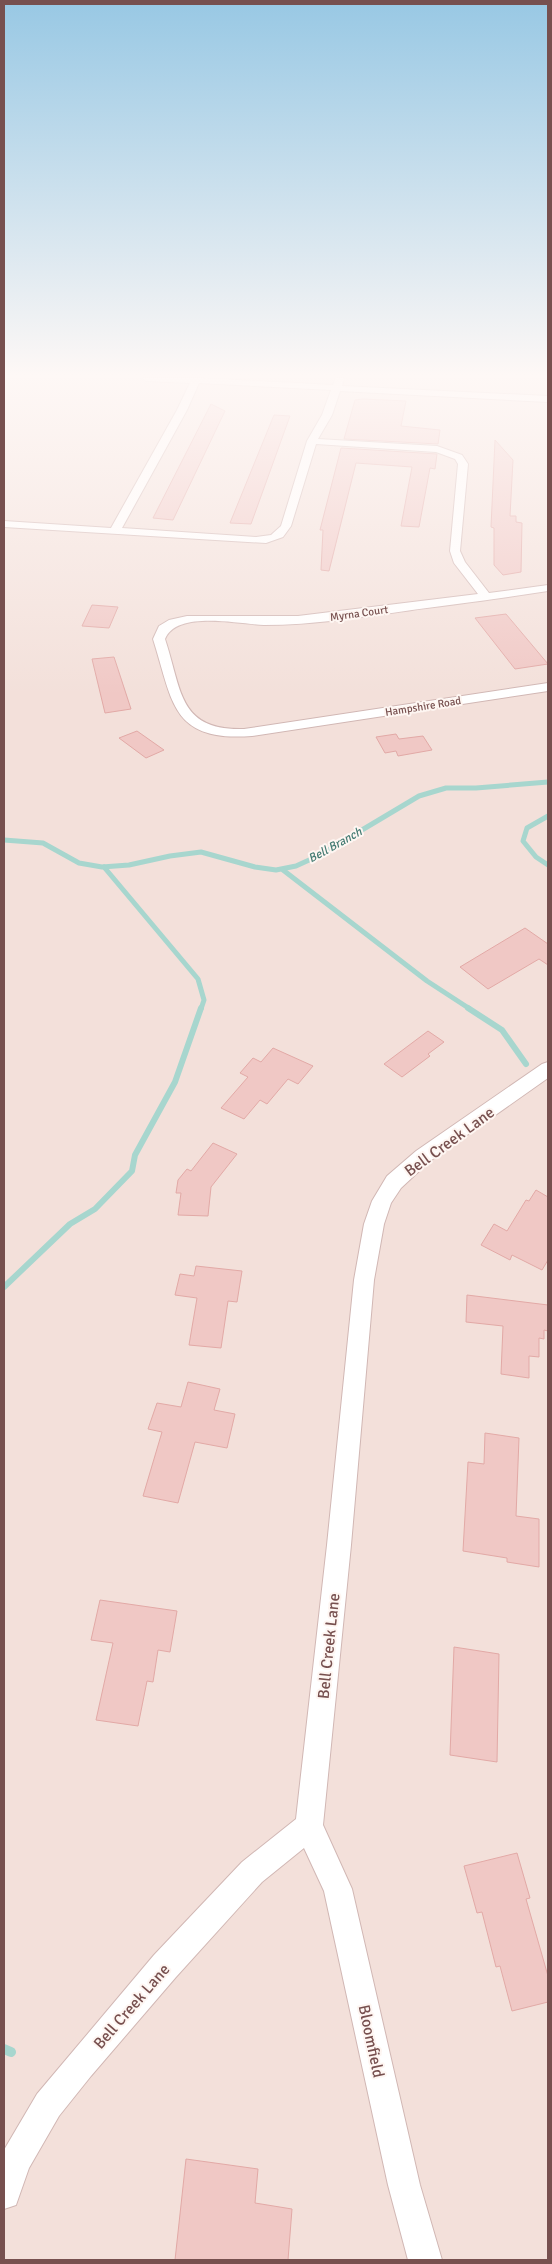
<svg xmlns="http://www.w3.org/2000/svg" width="552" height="2264" font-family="Signika,sans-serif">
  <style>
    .residential { fill: #f3e0da }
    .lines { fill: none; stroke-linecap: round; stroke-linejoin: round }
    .stream-far2 { stroke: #a7d6ce; stroke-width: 5 }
    .stream-far1 { stroke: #a7d6ce; stroke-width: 6 }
    .stream { stroke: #a7d6ce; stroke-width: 10 }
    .building { fill: #f0c8c5; stroke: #e2a9a6 }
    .minor-casing { stroke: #d1b7b4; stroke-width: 2 }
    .minor { fill: #fff; fill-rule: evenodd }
    .labels { text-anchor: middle; stroke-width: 4; stroke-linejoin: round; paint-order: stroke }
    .far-street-label { font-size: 11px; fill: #77504f; stroke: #fef6f2 }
    .far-water-label { font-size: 12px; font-style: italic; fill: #437a72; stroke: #fef6f2 }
    .near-street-label { font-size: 16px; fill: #77504f; stroke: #fef6f2 }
  </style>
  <rect width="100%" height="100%" fill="#fcf0ec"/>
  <rect class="residential" x="4" y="378" width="544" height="1882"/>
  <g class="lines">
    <g class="stream-far2">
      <polyline points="548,816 527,828 523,841 536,857 548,865"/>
      <polyline points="4,840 43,843 79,863 102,867 129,865 170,856 201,852 255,867 276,870 296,866 320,855 419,796 446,788 476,788 548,782"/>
      <polyline points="104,867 198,979 204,1000 201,1009"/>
      <polyline points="283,870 427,981 470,1009"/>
    </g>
    <g class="stream-far1">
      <polyline points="468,1008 502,1030 526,1064"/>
      <polyline points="4,1287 70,1224 95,1209 132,1171 135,1155 175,1082 201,1008"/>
    </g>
    <polyline class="stream" points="4,2049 11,2052"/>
  </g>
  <g class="building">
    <polygon points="363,399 406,401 401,426 440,430 438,444 344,439 355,400"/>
    <polygon points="211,404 225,411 173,520 153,518"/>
    <polygon points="274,415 290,416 251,524 230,523"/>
    <polygon points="495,440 513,460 510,516 516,516 516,522 522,523 521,572 503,575 494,565 494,528 491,527"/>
    <polygon points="341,448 437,454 435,469 430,468 419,527 401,526 412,467 356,463 329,571 321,570 323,530 320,530"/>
    <polygon points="92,605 118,607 109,628 82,626"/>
    <polygon points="506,614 548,664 515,669 475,618"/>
    <polygon points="114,657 131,709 105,713 92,659"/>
    <polygon points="137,731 164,750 146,758 119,738"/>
    <polygon points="396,734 399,739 423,736 432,750 398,756 396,751 385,753 376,737"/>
    <polygon points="525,928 548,944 548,965 539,959 488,989 460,967"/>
    <polygon points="428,1031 444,1042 428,1054 430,1056 402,1077 384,1064"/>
    <polygon points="273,1048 313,1066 298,1084 288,1079 267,1104 260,1100 244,1119 221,1108 248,1077 240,1073 253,1058 261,1062"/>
    <polygon points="213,1143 237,1154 211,1187 208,1216 178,1215 181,1193 176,1193 178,1180 187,1169 191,1171"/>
    <polygon points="536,1190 548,1197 548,1260 542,1270 512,1255 510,1260 481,1245 494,1224 507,1231 526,1200 529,1201"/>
    <polygon points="196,1266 242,1271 237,1302 228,1301 221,1348 189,1345 197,1298 175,1295 180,1274 194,1276"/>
    <polygon points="467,1295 548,1305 548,1331 544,1330 544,1339 539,1338 539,1357 529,1356 529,1378 501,1374 503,1326 466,1322"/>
    <polygon points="188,1382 220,1389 214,1410 235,1414 227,1448 195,1442 178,1503 143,1496 162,1432 148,1429 157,1403 181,1407"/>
    <polygon points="485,1433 519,1438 516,1516 539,1519 539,1567 507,1562 507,1558 463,1551 468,1462 484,1464"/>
    <polygon points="100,1600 177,1611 170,1652 158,1650 153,1682 147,1681 138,1726 96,1720 113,1643 91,1640"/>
    <polygon points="454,1647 499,1654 497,1762 450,1755"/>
    <polygon points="517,1853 530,1898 526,1899 548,1976 548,2002 512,2011 500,1966 496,1967 482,1912 477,1913 464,1866"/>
    <polygon points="186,2159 258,2169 255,2203 292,2209 288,2260 175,2260"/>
  </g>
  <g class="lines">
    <g class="minor-casing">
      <g id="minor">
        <path d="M142 378H201L333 385 336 378H344L342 386 548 396V402L340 391 332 415 318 439 437 446 462 455 468 464 460 551 465 562 489 593 548 585V591C503 598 457 604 412 610 363 617 314 625 264 625 238 624 177 610 165 639 182 690 178 731 244 729L548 683V691L252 736C171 742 173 702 153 639L159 626 169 620 187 616H298L478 594 454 563 450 551 458 464 455 459 436 452 316 444 291 526 283 537 266 543 4 527V521L111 528 177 410 190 383 146 381ZM199 383 331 390 322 415 307 441 281 526 271 535 256 537 122 528 187 410Z"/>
        <polygon points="548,1062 548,1078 430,1161 401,1188 391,1203 384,1224 374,1280 351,1545 323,1825 352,1889 420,2185 442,2260 408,2260 388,2185 324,1891 304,1848 262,1882 176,1977 91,2076 59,2116 29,2168 16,2205 4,2209 4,2150 37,2094 154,1955 242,1862 296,1819 327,1545 354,1280 364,1224 372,1201 387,1176 416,1151 542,1064"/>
      </g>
    </g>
    <use href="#minor" class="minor"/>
  </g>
  <linearGradient id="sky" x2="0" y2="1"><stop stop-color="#98c8e4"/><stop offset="0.54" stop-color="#fef8f6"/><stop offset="1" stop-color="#fef8f6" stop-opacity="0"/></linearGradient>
  <rect width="552" height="695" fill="url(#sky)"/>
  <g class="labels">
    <g class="far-street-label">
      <text transform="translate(359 613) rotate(-8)" y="4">Myrna Court</text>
      <text transform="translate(423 706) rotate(-9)" y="4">Hampshire Road</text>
    </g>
    <g class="far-water-label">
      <text transform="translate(335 845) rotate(-29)" y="4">Bell Branch</text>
    </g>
    <g class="near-street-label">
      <text transform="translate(449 1141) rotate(-36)" y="6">Bell Creek Lane</text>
      <text transform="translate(328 1646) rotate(-84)" y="6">Bell Creek Lane</text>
      <text transform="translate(131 2006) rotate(-49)" y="6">Bell Creek Lane</text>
      <text transform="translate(372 2041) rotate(78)" y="6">Bloomfield</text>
    </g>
  </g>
  <rect width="552" height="2264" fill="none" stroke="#77504f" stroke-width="10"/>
</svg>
